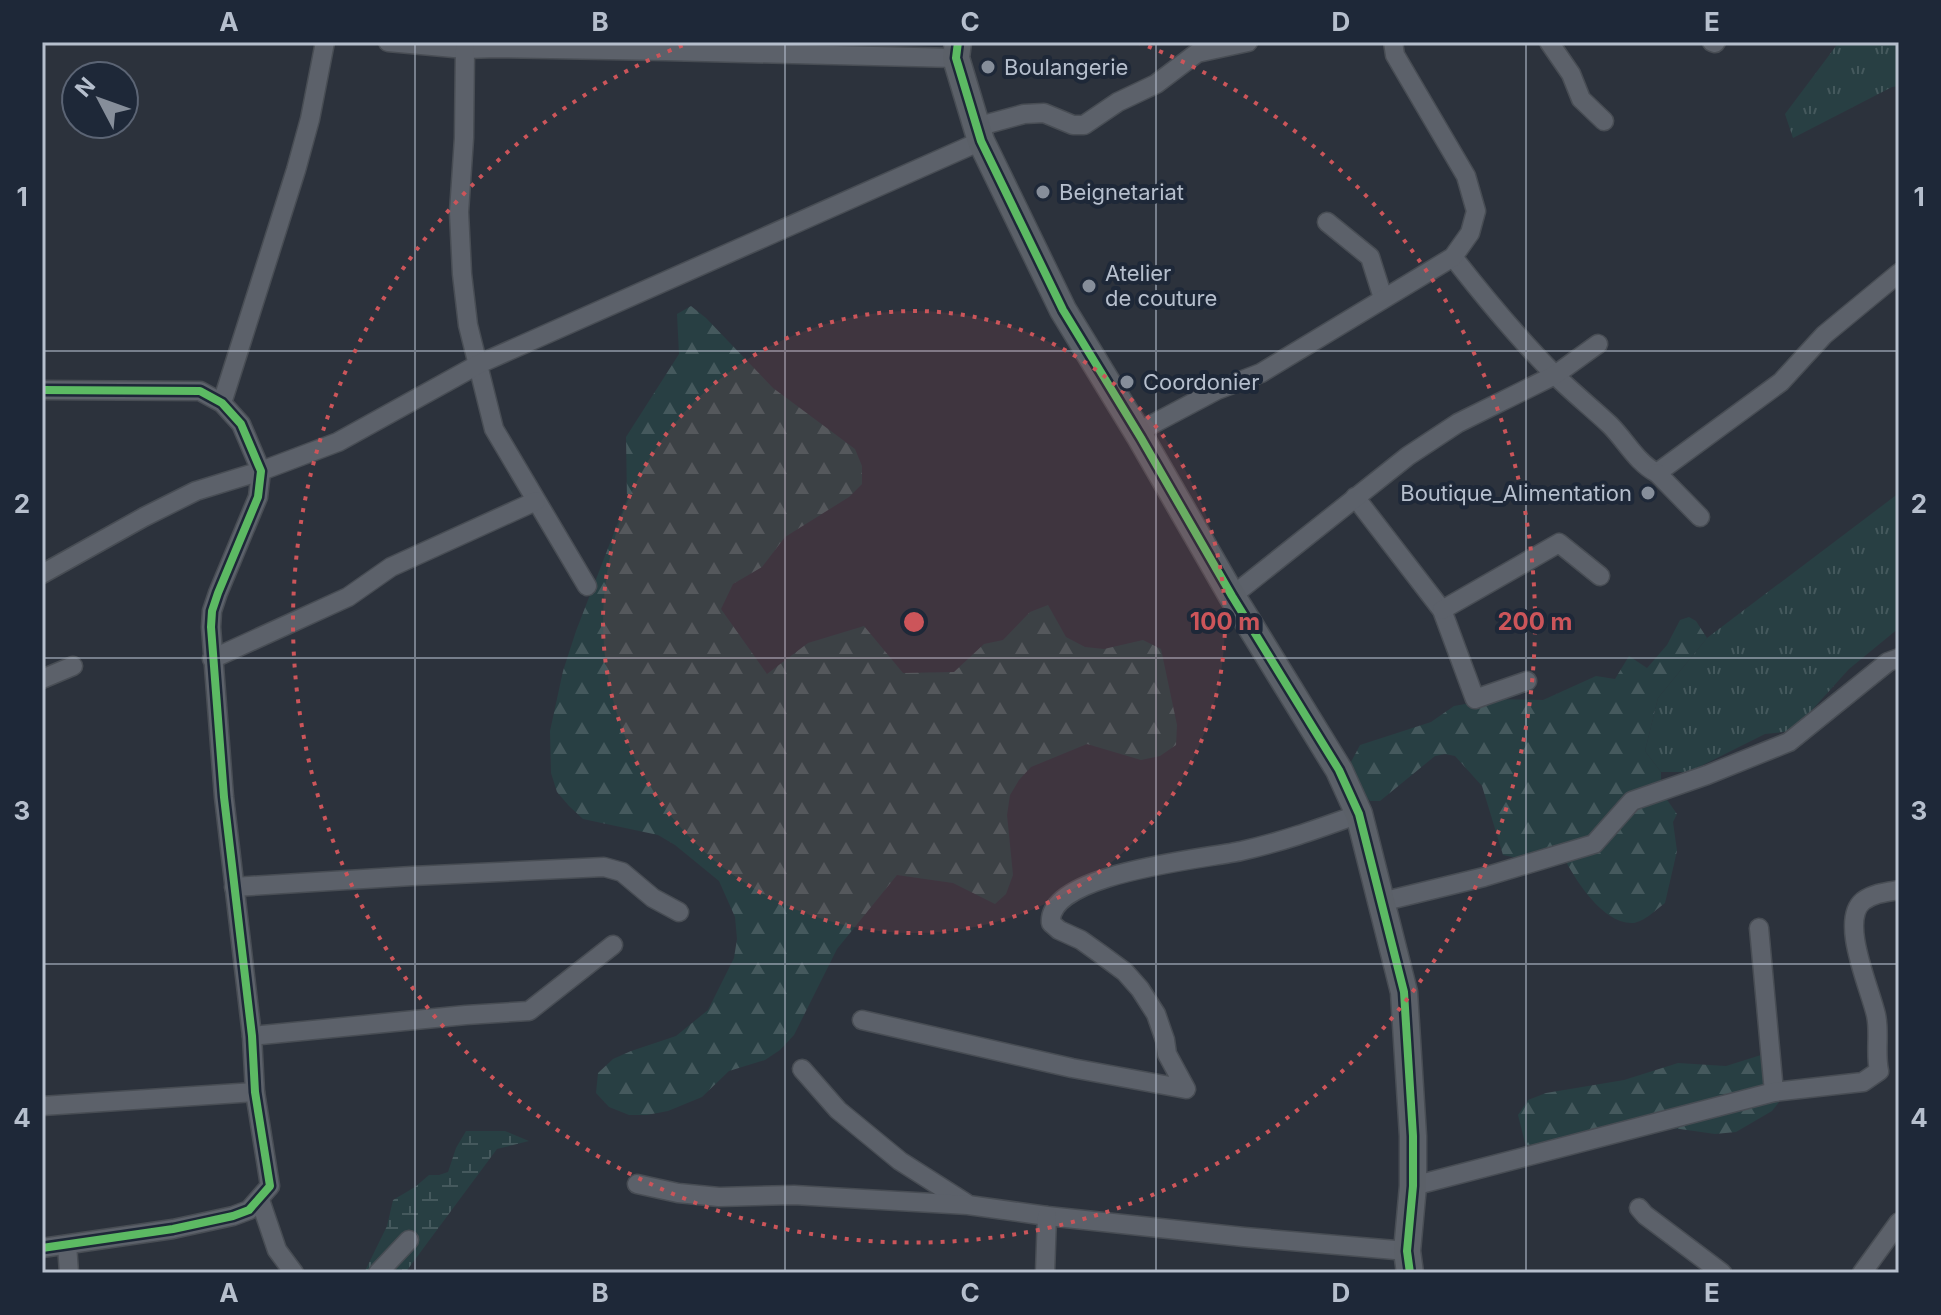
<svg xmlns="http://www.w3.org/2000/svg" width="1941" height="1315" font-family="Inter,sans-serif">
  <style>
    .grass { fill: url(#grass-tufts) }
    .forest { fill: url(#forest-firs) }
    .wetland { fill: url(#wetland-marsh) }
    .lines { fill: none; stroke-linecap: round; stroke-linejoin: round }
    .street-casing { stroke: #484d54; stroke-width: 21 }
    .secondary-casing { stroke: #484d54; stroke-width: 29 }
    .street { stroke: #5c616a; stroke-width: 18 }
    .secondary { stroke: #5b6068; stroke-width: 26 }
    .cycleway-casing { stroke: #1e2838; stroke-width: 13 }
    .cycleway { stroke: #5cba63; stroke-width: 8 }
    .grid { fill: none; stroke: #b6bfcd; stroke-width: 2; stroke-opacity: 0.55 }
    .ring { fill: none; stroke: #cc555a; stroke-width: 4; stroke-dasharray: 4 8 }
    .poi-dot { fill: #868e9a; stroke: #1e2838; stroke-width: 3 }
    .labels { text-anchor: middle; stroke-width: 8; stroke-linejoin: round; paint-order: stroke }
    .poi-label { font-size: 22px; fill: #b6bfcd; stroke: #1e2838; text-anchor: start }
    .centre { fill: #cc555a; stroke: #1e2838; stroke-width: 4 }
    .ring-label { font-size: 24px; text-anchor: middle; font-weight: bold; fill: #cc555a; stroke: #1e2838; stroke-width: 8; stroke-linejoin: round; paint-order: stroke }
    .neatline { fill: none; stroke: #b6bfcd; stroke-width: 3 }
    .grid-label { font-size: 26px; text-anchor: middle; font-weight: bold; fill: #b6bfcd }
  </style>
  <defs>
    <pattern id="grass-tufts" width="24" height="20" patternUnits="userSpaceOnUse" patternTransform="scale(2)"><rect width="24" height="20" fill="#283f43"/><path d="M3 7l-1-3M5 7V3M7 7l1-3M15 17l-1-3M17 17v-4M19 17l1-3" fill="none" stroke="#45595d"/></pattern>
    <pattern id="forest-firs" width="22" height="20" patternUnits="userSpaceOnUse" patternTransform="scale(2)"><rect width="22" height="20" fill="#283f43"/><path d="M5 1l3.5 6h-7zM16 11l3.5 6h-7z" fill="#45595d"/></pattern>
    <pattern id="wetland-marsh" width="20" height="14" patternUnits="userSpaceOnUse" patternTransform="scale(2)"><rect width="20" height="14" fill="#283f43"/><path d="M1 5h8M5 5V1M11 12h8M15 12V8" fill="none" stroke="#45595d"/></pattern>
  </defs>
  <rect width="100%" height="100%" fill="#2c323c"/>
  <g class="grass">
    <polygon points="1839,42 1899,42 1899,86 1892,87 1793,138 1785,114"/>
    <polygon points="1899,493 1899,628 1849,669 1793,731 1765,734 1689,772 1661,772 1645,751 1658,698 1707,638"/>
  </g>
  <g class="forest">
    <polygon points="691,306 706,318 773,388 855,449 862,466 862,484 849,497 785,537 762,567 733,584 721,609 767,674 808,643 864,626 903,673 954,672 984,644 1003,640 1030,612 1048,605 1066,637 1085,647 1104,649 1143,640 1161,649 1177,725 1176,745 1160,756 1141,760 1087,744 1031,767 1019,780 1010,795 1007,815 1013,875 1006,894 995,904 953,883 897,875 837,949 794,1035 780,1050 765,1060 729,1071 702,1097 668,1111 647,1115 629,1115 609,1107 596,1093 598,1073 613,1059 631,1051 676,1036 708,1010 734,958 737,939 735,917 719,881 675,845 658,835 583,819 569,806 557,792 551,773 550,731 563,671 576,631 627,499 626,437 679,354 677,314"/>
    <path d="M1689 617 1696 621 1707 638 1658 698 1645 751 1661 772V791L1677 814 1673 822 1677 851 1665 903C1657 909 1644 922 1633 923 1601 924 1572 875 1560 850L1522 859 1503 855 1482 786 1455 756 1445 754 1435 756 1380 801H1370L1364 794 1351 762 1360 745 1431 722 1454 706 1493 699 1543 700 1596 676 1615 679 1629 656 1647 668 1667 645 1680 620Z"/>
    <polygon points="1761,1055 1768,1060 1783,1097 1772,1111 1736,1132 1715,1134 1666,1127 1539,1156 1525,1143 1518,1115 1528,1100 1546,1093 1624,1080 1678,1063 1726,1066"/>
  </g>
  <polygon class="wetland" points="466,1131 505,1131 529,1141 497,1149 405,1273 364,1273 387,1226 393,1200 415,1187 429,1175 439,1175 448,1172 456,1148"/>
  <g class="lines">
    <g class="street-casing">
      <g id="street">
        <polyline points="388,42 465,49 497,48 665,51 956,58"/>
        <polyline points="1549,42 1571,74 1581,99 1604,121"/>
        <polyline points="1712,42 1715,43 1716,42"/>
        <polyline points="465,49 464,138 459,212 462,274 468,325 494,429 587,586"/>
        <polyline points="976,127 1024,114 1044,113 1073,125 1084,125 1118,102 1156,84 1197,53 1248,42"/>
        <polyline points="1327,222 1370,257 1383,298"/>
        <path d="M1453 257C1485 298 1518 338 1555 375 1572 392 1592 408 1610 425 1626 441 1637 463 1657 473L1781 382 1824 335 1899 273"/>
        <polyline points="42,390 200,391 222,403 241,424 261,471 258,497 218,593 212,611 211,627 224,797 252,1036 255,1092 270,1186 249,1210 233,1216 173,1229 42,1248"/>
        <polyline points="222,403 296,170 310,119 325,42"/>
        <polyline points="1141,438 1149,426 1217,390 1261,373 1453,257 1470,233 1476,211 1466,176 1395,55 1393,42"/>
        <polyline points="1657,473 1700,517"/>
        <polyline points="1355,497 1442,610 1475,699 1527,681"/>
        <polyline points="42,574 144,517 196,491 261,471 338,442 479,364 981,141"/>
        <polyline points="1232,596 1408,456 1458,423 1555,375 1598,344"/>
        <polyline points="1442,610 1559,543 1600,576"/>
        <polyline points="212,659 348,597 391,567 536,501"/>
        <polyline points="42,679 73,666"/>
        <polyline points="234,887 412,876 604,867 622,872 653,898 679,912"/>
        <polyline points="1381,902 1484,877 1594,844 1632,801 1707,775 1789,742 1888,662 1899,658"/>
        <polyline points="1759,928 1774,1092"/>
        <path d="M862 1020 1072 1068 1186 1089 1167 1054 1165 1040 1156 1014 1140 989 1125 972 1102 955 1081 940 1059 930 1051 923C1046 873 1205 859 1241 851 1282 842 1320 828 1359 814"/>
        <polyline points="252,1036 466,1015 529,1011 613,945"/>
        <polyline points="802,1069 838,1110 900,1161 966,1203"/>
        <polyline points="42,1106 255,1092"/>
        <polyline points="637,1184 678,1193 719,1197 794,1195 968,1205 1047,1216 1244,1237 1407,1251"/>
        <path d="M1413 1186 1774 1092 1863 1082 1879 1071C1875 1052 1880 1033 1876 1015 1870 988 1839 921 1863 901 1874 893 1887 892 1899 890"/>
        <polyline points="260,1200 277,1250 294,1273"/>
        <polyline points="1639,1208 1645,1215 1722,1273"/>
        <polyline points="67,1245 69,1273"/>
        <polyline points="378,1273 409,1240"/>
        <polyline points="1045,1273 1047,1216"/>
        <polyline points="1862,1273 1899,1222"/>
      </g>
    </g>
    <g class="secondary-casing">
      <polyline id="secondary" points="958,42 956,58 981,141 1063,310 1141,438 1232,596 1339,770 1359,814 1404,992 1413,1136 1413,1186 1407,1251 1410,1273"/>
    </g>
    <use href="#street" class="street"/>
    <use href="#secondary" class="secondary"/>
    <g class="cycleway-casing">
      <g id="cycleway">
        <polyline points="958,42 956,58 981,141 1063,310 1141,438 1232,596 1339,770 1359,814 1404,992 1413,1136 1413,1186 1407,1251 1410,1273"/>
        <polyline points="42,390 200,391 222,403 241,424 261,471 258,497 218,593 212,611 211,627 224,797 252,1036 255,1092 270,1186 249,1210 233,1216 173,1229 42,1248"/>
      </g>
    </g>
    <use href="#cycleway" class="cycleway"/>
  </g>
  <path class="grid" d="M415 42V1273M785 42V1273M1156 42V1273M1526 42V1273M42 351H1899M42 658H1899M42 964H1899"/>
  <circle cx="914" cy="622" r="311" fill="#cc555a" fill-opacity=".12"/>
  <g class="ring">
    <circle cx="914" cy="622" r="311"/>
    <path d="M1137 42A621 621 0 1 1 691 42"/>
  </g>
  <g class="poi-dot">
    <circle cx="988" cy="67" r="8"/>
    <circle cx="1043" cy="192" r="8"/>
    <circle cx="1089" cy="286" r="8"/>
    <circle cx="1127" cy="382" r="8"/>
    <circle cx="1648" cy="493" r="8"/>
  </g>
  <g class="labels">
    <g class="poi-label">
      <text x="1004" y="75">Boulangerie</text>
      <text x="1059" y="200">Beignetariat</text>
      <text x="1105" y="281">Atelier<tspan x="1105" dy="25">de couture</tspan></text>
      <text x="1143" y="390">Coordonier</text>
      <text x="1632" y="501" text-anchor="end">Boutique_Alimentation</text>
    </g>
  </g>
  <circle cx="914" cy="622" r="12" class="centre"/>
  <g class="ring-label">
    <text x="1225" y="630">100 m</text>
    <text x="1535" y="630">200 m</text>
  </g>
  <rect width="1941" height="1315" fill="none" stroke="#1e2838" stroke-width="88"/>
  <g transform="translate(100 100) rotate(311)"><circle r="38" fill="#1e2838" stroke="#5b6474" stroke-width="2"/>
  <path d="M0-6L14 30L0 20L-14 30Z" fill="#868e9a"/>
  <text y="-12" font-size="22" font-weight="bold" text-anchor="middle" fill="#b6bfcd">N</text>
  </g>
  <rect x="44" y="44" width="1853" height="1227" class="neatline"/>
  <g class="grid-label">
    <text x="229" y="31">A</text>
    <text x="600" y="31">B</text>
    <text x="970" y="31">C</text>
    <text x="1341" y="31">D</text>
    <text x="1712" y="31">E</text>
    <text x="22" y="206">1</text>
    <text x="1919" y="206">1</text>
    <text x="22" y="513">2</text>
    <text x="1919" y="513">2</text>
    <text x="22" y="820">3</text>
    <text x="1919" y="820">3</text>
    <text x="22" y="1127">4</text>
    <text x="1919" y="1127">4</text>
    <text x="229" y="1302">A</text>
    <text x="600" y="1302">B</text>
    <text x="970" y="1302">C</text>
    <text x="1341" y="1302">D</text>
    <text x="1712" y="1302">E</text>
  </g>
</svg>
